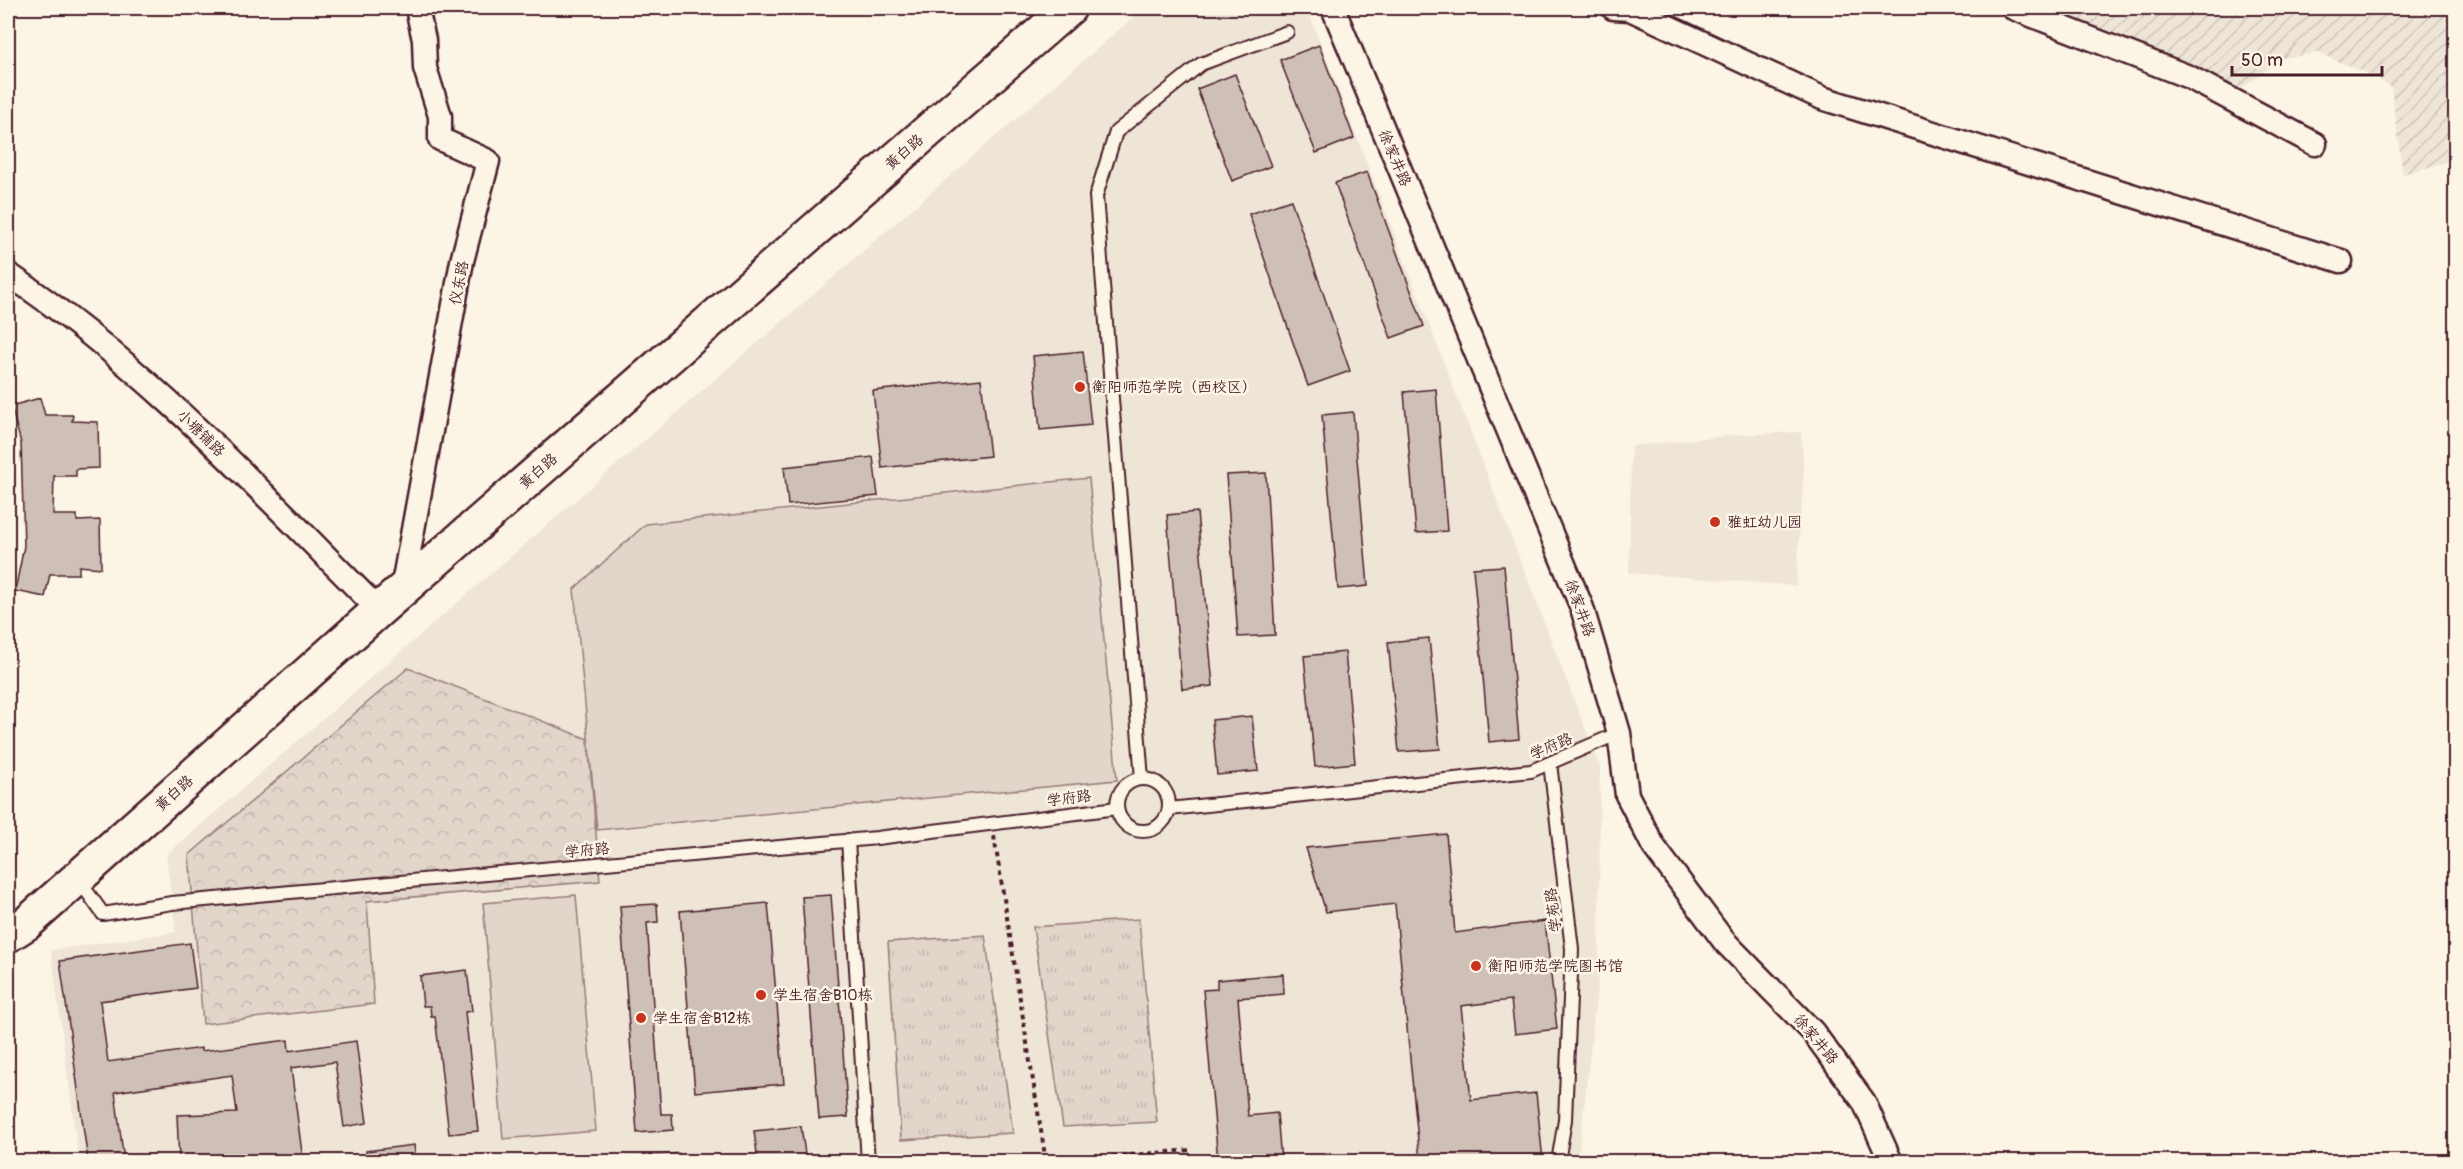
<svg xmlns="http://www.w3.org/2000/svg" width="2463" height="1169" font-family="Pangolin,'LXGW WenKai TC',sans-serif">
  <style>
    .built { fill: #eee5d7 }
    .industrial { fill: url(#industrial-furrows) }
    .grass { fill: url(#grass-tufts); stroke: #967a7a; stroke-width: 1.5 }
    .forest { fill: url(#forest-crowns); stroke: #967a7a; stroke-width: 1.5 }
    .garden { fill: #e2d5ca; stroke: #967a7a; stroke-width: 1.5 }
    .building { fill: #cfc0b7; stroke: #4a1f2b; stroke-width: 1.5 }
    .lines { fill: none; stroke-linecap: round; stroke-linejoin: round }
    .service-casing { stroke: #4a1f2b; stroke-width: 16 }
    .minor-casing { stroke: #4a1f2b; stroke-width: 27 }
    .secondary-casing { stroke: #4a1f2b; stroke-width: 38 }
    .path { stroke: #4a1f2b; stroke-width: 4; stroke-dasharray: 4.5 4.5; stroke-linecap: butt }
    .service { stroke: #fcf5e5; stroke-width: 12 }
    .minor { stroke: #fcf5e5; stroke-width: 22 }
    .secondary { stroke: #fcf5e5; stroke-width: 33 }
    .poi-dot { fill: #c8321e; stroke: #fcf5e5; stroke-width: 2 }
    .labels { text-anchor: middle; stroke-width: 5; stroke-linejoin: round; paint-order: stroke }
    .street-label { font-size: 15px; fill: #4a1f2b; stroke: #fcf5e5 }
    .poi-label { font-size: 15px; fill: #4a1f2b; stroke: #fcf5e5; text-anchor: start }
  </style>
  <defs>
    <pattern id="industrial-furrows" width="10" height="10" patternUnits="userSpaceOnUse" patternTransform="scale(1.5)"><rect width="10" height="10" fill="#eee5d7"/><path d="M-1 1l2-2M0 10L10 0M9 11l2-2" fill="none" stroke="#cec4b9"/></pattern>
    <pattern id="grass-tufts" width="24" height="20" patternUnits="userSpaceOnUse" patternTransform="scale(1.5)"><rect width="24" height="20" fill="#e2d5ca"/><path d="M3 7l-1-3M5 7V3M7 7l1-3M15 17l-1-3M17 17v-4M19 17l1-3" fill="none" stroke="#c3b6ae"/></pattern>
    <pattern id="forest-crowns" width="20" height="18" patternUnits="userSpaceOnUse" patternTransform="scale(1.5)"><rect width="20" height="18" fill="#e2d5ca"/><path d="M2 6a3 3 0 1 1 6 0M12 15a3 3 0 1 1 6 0" fill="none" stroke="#c3b6ae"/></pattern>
  </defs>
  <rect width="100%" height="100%" fill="#fcf5e5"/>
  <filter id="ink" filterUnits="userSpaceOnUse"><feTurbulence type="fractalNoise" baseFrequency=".0167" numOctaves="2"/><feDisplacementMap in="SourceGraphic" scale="12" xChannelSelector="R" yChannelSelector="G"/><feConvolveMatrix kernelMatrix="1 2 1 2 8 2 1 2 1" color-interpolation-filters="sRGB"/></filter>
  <g filter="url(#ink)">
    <g class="built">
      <polygon points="1144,8 1307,8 1600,767 1599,973 1578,1161 79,1161 51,950 176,932 166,855"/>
      <polygon points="1801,432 1804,471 1796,586 1629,573 1631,446 1733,435"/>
    </g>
    <polygon class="industrial" points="2024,8 2455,8 2455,160 2403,174 2391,87 2375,77 2318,53 2282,58 2241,89"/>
    <g class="grass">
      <polygon points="1139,919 1157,1122 1063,1127 1033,927"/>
      <polygon points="985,935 1013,1133 901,1140 888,942"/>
    </g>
    <polygon class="forest" points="408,668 588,739 600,881 367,901 374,1004 203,1024 189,855"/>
    <g class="garden">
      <polygon points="1089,478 1117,780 597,830 574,589 646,524"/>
      <polygon points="576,895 596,1131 503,1139 483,903"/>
      <polygon points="679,1153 680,1161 591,1161"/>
    </g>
    <g class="building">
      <polygon points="1319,45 1354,138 1316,153 1280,60"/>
      <polygon points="1235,74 1271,166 1232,181 1197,89"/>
      <polygon points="1367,172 1424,326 1391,338 1335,183"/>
      <polygon points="1291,200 1350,371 1308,386 1249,214"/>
      <polygon points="1083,351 1091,425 1040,430 1033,356"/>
      <polygon points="981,379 990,456 882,468 873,391"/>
      <polygon points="1436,389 1447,531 1416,533 1404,392"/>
      <polygon points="40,398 45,415 73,415 72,421 98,422 99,468 76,469 76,476 54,476 53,515 77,515 77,521 100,520 101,568 79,566 79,574 50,574 45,597 15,591 24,546 21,443 11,406"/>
      <polygon points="1353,412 1368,586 1338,589 1322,415"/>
      <polygon points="873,457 878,496 788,505 784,467"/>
      <polygon points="1266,473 1275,635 1238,637 1226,475"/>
      <polygon points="1197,512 1213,686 1182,689 1167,515"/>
      <polygon points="1504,566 1519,739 1489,742 1473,568"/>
      <polygon points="1429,638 1440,749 1399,752 1388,642"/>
      <polygon points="1345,652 1355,763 1315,767 1304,656"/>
      <polygon points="1252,716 1258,771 1217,775 1212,720"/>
      <polygon points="1446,834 1455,933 1545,921 1557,1029 1515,1034 1511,1000 1461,1006 1471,1100 1536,1093 1543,1161 1420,1161 1395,904 1326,912 1306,848"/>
      <polygon points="831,895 848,1117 819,1119 802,897"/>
      <polygon points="768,903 784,1084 695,1092 680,911"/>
      <polygon points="657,904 658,922 647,923 661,1114 672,1114 673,1130 637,1133 620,906"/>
      <polygon points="190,943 196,988 100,1001 108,1062 201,1048 201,1051 288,1040 289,1051 356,1041 367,1123 344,1127 335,1062 291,1068 303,1161 179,1161 177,1115 237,1113 232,1075 115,1092 124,1161 88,1161 60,961"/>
      <polygon points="467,970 472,1011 465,1012 478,1131 449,1134 435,1016 431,1016 430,1006 423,1006 420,976"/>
      <polygon points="1283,974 1284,994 1238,998 1248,1116 1277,1113 1281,1161 1218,1161 1203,990 1217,989 1217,980"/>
      <polygon points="801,1126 806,1161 758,1161 754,1131"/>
      <polygon points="414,1145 416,1161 367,1161 366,1151"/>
    </g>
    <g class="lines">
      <g class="service-casing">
        <g id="service">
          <polyline points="1550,763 1572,949 1565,1120 1558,1162"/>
          <polyline points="1142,779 1096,196 1116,132 1201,64 1287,32"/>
          <circle cx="1143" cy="805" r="26"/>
          <polyline points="1169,809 1531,771 1619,733"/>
          <polyline points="848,840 868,1162"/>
          <polyline points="78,879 103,914 172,903 877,838 1117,808"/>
        </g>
      </g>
      <g class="minor-casing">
        <g id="minor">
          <polyline points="1333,8 1582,608 1619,733 1627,795 1654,847 1724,941 1813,1032 1864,1102 1891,1162"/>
          <polyline points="1613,8 1630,9 1822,98 2341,261"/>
          <polyline points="2013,8 2189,77 2315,144"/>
          <path d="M8 274C147 367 261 492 379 610"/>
          <polyline points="402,590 462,261 488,161 440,139 440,116 425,68 424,40 417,8"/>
        </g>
      </g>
      <g class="secondary-casing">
        <polyline id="secondary" points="8,935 27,923 379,610 1069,8"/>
      </g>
      <g class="path">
        <polyline points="994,836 1046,1162"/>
        <polyline points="1041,1162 1192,1150"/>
      </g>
      <use href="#service" class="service"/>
      <use href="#minor" class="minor"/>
      <use href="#secondary" class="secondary"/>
    </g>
  </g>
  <g class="poi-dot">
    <circle cx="1080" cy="387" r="6"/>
    <circle cx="1715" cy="522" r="6"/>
    <circle cx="1476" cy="966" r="6"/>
    <circle cx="761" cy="995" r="6"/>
    <circle cx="641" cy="1018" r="6"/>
  </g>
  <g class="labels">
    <g class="street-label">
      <text transform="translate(904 152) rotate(-41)" y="5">黄白路</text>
      <text transform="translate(1395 158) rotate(67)" y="5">徐家井路</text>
      <text transform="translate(459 283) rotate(-79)" y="5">仪东路</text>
      <text transform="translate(201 433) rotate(44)" y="5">小塘铺路</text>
      <text transform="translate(538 471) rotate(-41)" y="5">黄白路</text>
      <text transform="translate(1580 608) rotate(70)" y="5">徐家井路</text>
      <text transform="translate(1551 746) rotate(-23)" y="5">学府路</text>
      <text transform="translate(174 793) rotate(-42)" y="5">黄白路</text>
      <text transform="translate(1069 798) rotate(-7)" y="5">学府路</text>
      <text transform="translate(587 850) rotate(-5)" y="5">学府路</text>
      <text transform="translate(1553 910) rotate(-97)" y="5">学苑路</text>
      <text transform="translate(1816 1039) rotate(50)" y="5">徐家井路</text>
    </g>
    <g class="poi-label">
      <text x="1092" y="392">衡阳师范学院（西校区）</text>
      <text x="1727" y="527">雅虹幼儿园</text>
      <text x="1488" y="971">衡阳师范学院图书馆</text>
      <text x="773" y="1000">学生宿舍B10栋</text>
      <text x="653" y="1023">学生宿舍B12栋</text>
    </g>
  </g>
  <rect width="2463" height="1169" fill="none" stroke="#fcf5e5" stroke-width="30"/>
  <rect x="15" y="15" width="2433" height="1139" fill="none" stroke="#4a1f2b" stroke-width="2" filter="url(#ink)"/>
  <path d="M2232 66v9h150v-9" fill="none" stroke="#4a1f2b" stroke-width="3"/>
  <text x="2241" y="66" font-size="18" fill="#4a1f2b" stroke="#fcf5e5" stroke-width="4.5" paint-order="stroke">50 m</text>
</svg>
